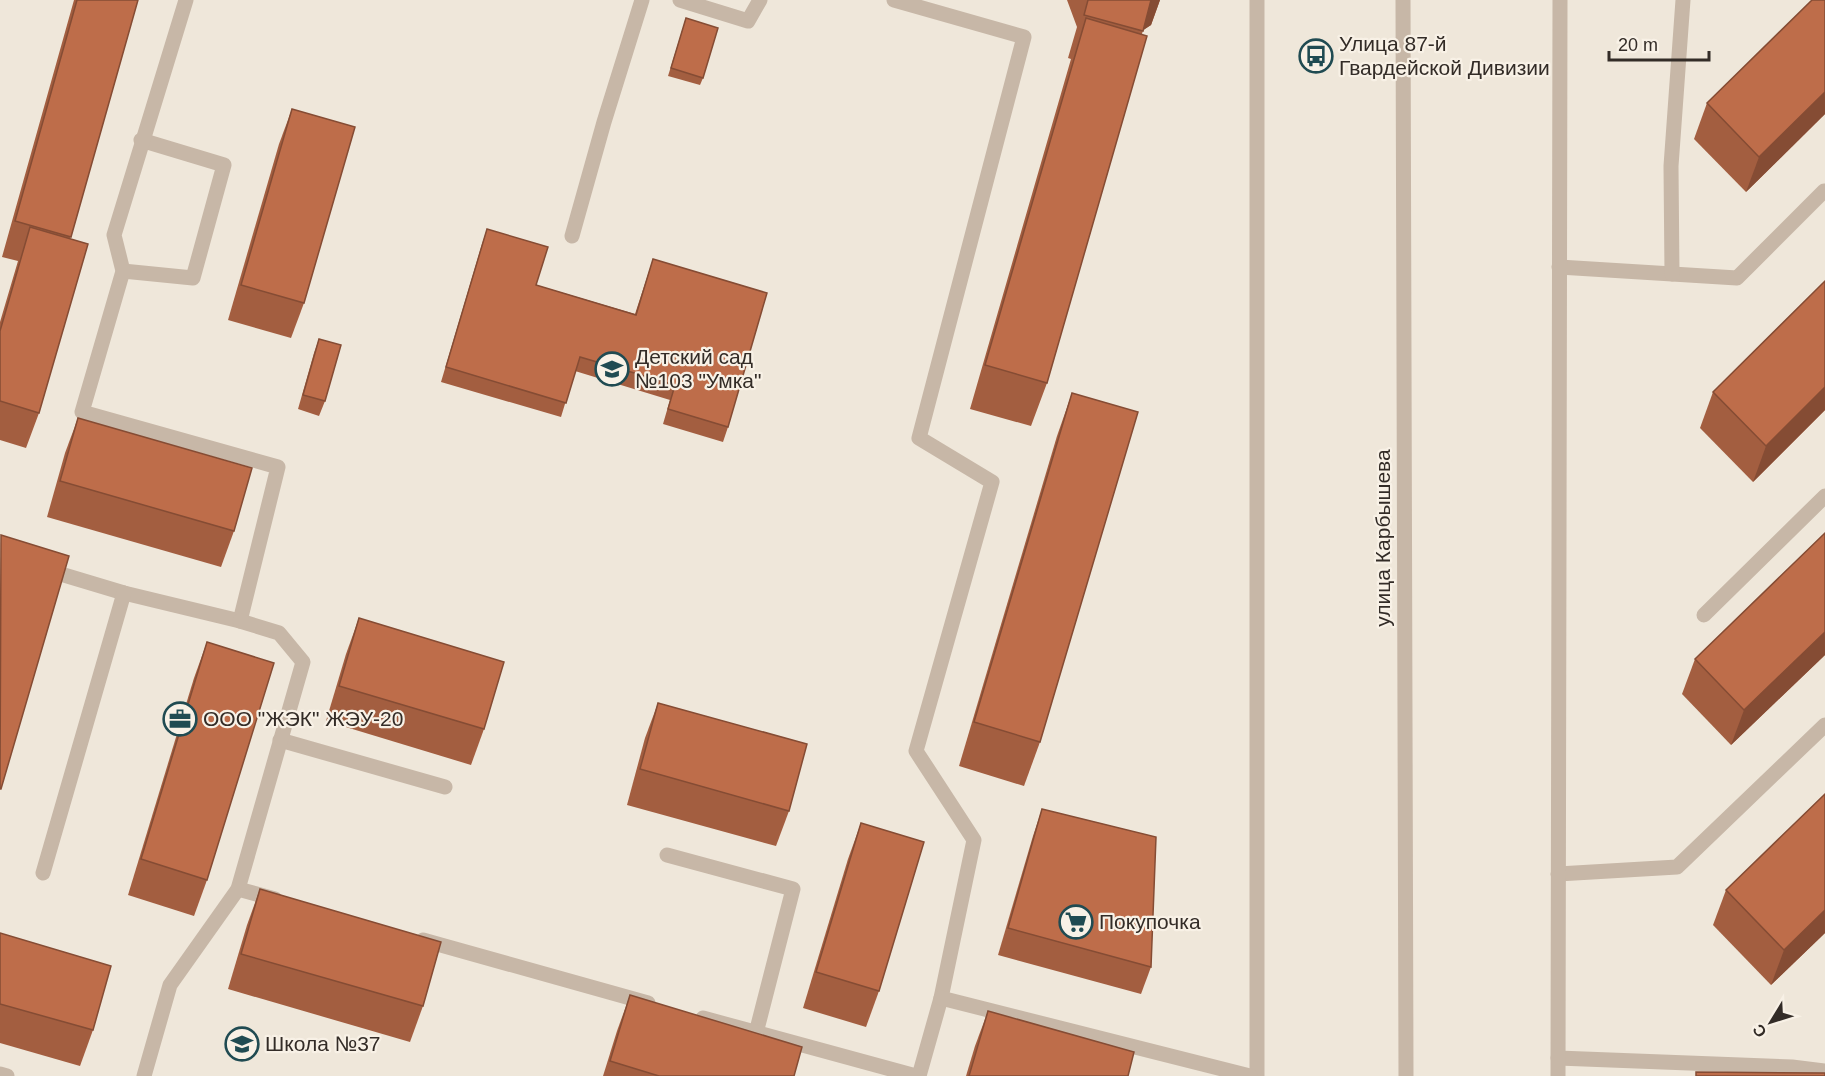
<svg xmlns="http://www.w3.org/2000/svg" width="1825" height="1076" font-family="Arial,sans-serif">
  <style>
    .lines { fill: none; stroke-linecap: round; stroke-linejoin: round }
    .minor { stroke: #c7b7a7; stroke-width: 15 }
    .wall { fill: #a35e40 }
    .shaded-wall { fill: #854c34 }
    .building { fill: #be6d4a; stroke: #854c34; stroke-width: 1.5 }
    .labels { text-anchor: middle; stroke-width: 4.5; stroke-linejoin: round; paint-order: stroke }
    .poi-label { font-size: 21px; fill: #332c27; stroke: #f8f1e6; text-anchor: start }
    .street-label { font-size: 21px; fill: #332c27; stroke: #f8f1e6 }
  </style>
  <rect width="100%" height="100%" fill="#efe7da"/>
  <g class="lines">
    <g class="minor">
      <polyline points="680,0 748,21 760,0"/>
      <polyline points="894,0 1024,37 919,438 992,482 916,751 974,840 941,998 919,1076"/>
      <polyline points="1257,0 1257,1076"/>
      <polyline points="1403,0 1406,1076"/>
      <polyline points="572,236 604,122 642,0"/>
      <polyline points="1559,267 1737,278 1824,191 1825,192"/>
      <polyline points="123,271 193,278 224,165 141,140"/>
      <polyline points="1672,274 1671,166 1683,0"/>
      <polyline points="44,569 124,593 240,621 278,467 82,412 123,271 114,235 186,0"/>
      <polyline points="1704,615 1825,496"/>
      <polyline points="280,740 445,787"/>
      <polyline points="667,855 793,889 756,1033"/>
      <polyline points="43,873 124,593"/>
      <polyline points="1558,874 1677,867 1825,725"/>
      <polyline points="238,889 275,899"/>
      <polyline points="423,940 648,1003"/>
      <polyline points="941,998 1250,1076"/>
      <polyline points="703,1018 916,1076"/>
      <polyline points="1558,1058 1792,1067 1825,1071"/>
      <polyline points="0,1074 7,1076"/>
      <polyline points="144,1076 170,985 238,889 303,662 279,633 240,621"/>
      <polyline points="1558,1076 1560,0"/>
    </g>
  </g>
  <g class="wall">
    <polygon points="74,0 138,0 70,239 39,413 26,448 0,440 0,322 18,261 2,257"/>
    <polygon points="1067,0 1160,0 1151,25 1143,30 1142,34 1047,383 1031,426 970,409 1071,59 1068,58 1077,27"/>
    <polygon points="1825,0 1825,114 1746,192 1694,139 1707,103"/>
    <polygon points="686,18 703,78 700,85 668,76"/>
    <polygon points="292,109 304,303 291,338 228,320 279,144"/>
    <polygon points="487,229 536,285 635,314 653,259 728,427 723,442 663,424 670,400 575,371 561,417 441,382 482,244"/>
    <polygon points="1825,281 1825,410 1753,482 1700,428 1713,392"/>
    <polygon points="319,339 325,401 319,416 298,409 314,353"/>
    <polygon points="1072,393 1040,742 1024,786 959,766 1057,436"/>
    <polygon points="78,418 234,531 221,567 47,517 65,453"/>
    <polygon points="1825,533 1825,655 1731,745 1682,694 1695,659"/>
    <polygon points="359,618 484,729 471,765 326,721 346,654"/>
    <polygon points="207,642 207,880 194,916 128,895 194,678"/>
    <polygon points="658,703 789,811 776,846 627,805 645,738"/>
    <polygon points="1825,794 1825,933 1771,985 1713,925 1726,890"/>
    <polygon points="1042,809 1151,967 1141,994 998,955 1033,836"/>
    <polygon points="861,823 879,991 866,1027 803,1008 848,859"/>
    <polygon points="260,889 423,1006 410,1042 228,989 247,925"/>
    <polygon points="0,933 93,1030 80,1066 0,1043"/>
    <polygon points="630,995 794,1076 603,1076 617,1031"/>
    <polygon points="988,1011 1128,1076 966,1076 975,1046"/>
  </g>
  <g class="shaded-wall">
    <polygon points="1150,0 1160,0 1151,25 1142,31"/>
    <polygon points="1825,92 1825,114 1746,192 1759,157"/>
    <polygon points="1825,387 1825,410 1753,482 1766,446"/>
    <polygon points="1825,632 1825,655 1731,745 1744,710"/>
    <polygon points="1825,910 1825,933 1771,985 1784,950"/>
  </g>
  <g class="building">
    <polygon points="77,0 138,0 71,237 15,221"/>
    <polygon points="1088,0 1151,0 1143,31 1084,15"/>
    <polygon points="1812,0 1825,0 1825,92 1759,157 1707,103"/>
    <polygon points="686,18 718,28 703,78 671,68"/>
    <polygon points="1086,18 1147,36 1047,383 985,365"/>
    <polygon points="292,109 355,127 304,303 241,285"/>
    <polygon points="30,227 88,244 39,413 0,401 0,331"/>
    <polygon points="487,229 548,247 536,285 636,315 653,259 767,293 728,427 668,409 675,385 580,357 566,403 446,367"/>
    <polygon points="1825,281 1825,387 1766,446 1713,392"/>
    <polygon points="319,339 341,345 325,401 303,395"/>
    <polygon points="1072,393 1138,412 1040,742 974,722"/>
    <polygon points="78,418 252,468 234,531 60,481"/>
    <polygon points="1825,533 1825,632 1744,710 1695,659"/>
    <polygon points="1,535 69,556 1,789 0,789"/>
    <polygon points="359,618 504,662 484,729 339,686"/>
    <polygon points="207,642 274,663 207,880 141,859"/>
    <polygon points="658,703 807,744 789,811 640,769"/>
    <polygon points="1825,794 1825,910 1784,950 1726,890"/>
    <polygon points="1042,809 1156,837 1151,967 1008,928"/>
    <polygon points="861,823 924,842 879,991 816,972"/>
    <polygon points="260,889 441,942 423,1006 241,954"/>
    <polygon points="0,933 111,966 93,1030 0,1004"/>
    <polygon points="630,995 802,1047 794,1076 659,1076 610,1061"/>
    <polygon points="988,1011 1134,1052 1128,1076 969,1076"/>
    <polygon points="1696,1072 1825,1073 1825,1076 1696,1076"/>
  </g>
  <defs>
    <g id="bus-ring" transform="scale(1.725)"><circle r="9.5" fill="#f8f1e6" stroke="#204b52" stroke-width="1.5"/><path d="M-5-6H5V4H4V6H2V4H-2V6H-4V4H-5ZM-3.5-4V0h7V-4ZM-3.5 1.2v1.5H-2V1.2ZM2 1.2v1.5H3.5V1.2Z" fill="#204b52"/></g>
    <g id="school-ring" transform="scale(1.725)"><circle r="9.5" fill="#f8f1e6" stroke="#204b52" stroke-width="1.5"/><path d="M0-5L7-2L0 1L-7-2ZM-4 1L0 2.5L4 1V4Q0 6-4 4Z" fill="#204b52"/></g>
    <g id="office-ring" transform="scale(1.725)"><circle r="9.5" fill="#f8f1e6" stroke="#204b52" stroke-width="1.5"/><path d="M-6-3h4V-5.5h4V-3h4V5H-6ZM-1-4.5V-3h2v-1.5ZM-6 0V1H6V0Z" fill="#204b52"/></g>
    <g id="supermarket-ring" transform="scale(1.725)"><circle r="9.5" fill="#f8f1e6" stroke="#204b52" stroke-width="1.5"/><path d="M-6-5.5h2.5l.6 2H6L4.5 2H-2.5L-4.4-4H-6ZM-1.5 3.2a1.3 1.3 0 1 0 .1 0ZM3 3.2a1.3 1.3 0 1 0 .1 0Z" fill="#204b52"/></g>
  </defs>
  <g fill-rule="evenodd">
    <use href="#bus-ring" x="1316" y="56"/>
    <use href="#school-ring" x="612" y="369"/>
    <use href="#office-ring" x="180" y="719"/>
    <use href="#supermarket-ring" x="1076" y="922"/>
    <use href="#school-ring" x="242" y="1044"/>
  </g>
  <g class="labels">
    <g class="poi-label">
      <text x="1339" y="51">Улица 87-й<tspan x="1339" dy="24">Гвардейской Дивизии</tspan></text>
      <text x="635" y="364">Детский сад<tspan x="635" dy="24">№103 "Умка"</tspan></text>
      <text x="203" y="726">ООО "ЖЭК" ЖЭУ-20</text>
      <text x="1099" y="929">Покупочка</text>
      <text x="265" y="1051">Школа №37</text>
    </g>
    <g class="street-label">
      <text transform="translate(1383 538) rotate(-90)" y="7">улица Карбышева</text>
    </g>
  </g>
  <g transform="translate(1771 1022) rotate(232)" stroke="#f8f1e6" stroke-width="4.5" paint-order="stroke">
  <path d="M0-4.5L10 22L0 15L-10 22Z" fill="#332c27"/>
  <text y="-9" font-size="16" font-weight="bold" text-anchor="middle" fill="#332c27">С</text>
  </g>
  <path d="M1609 51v9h100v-9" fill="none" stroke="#332c27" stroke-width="3"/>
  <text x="1618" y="51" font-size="18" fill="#332c27" stroke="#f8f1e6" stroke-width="4.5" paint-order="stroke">20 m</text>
</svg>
